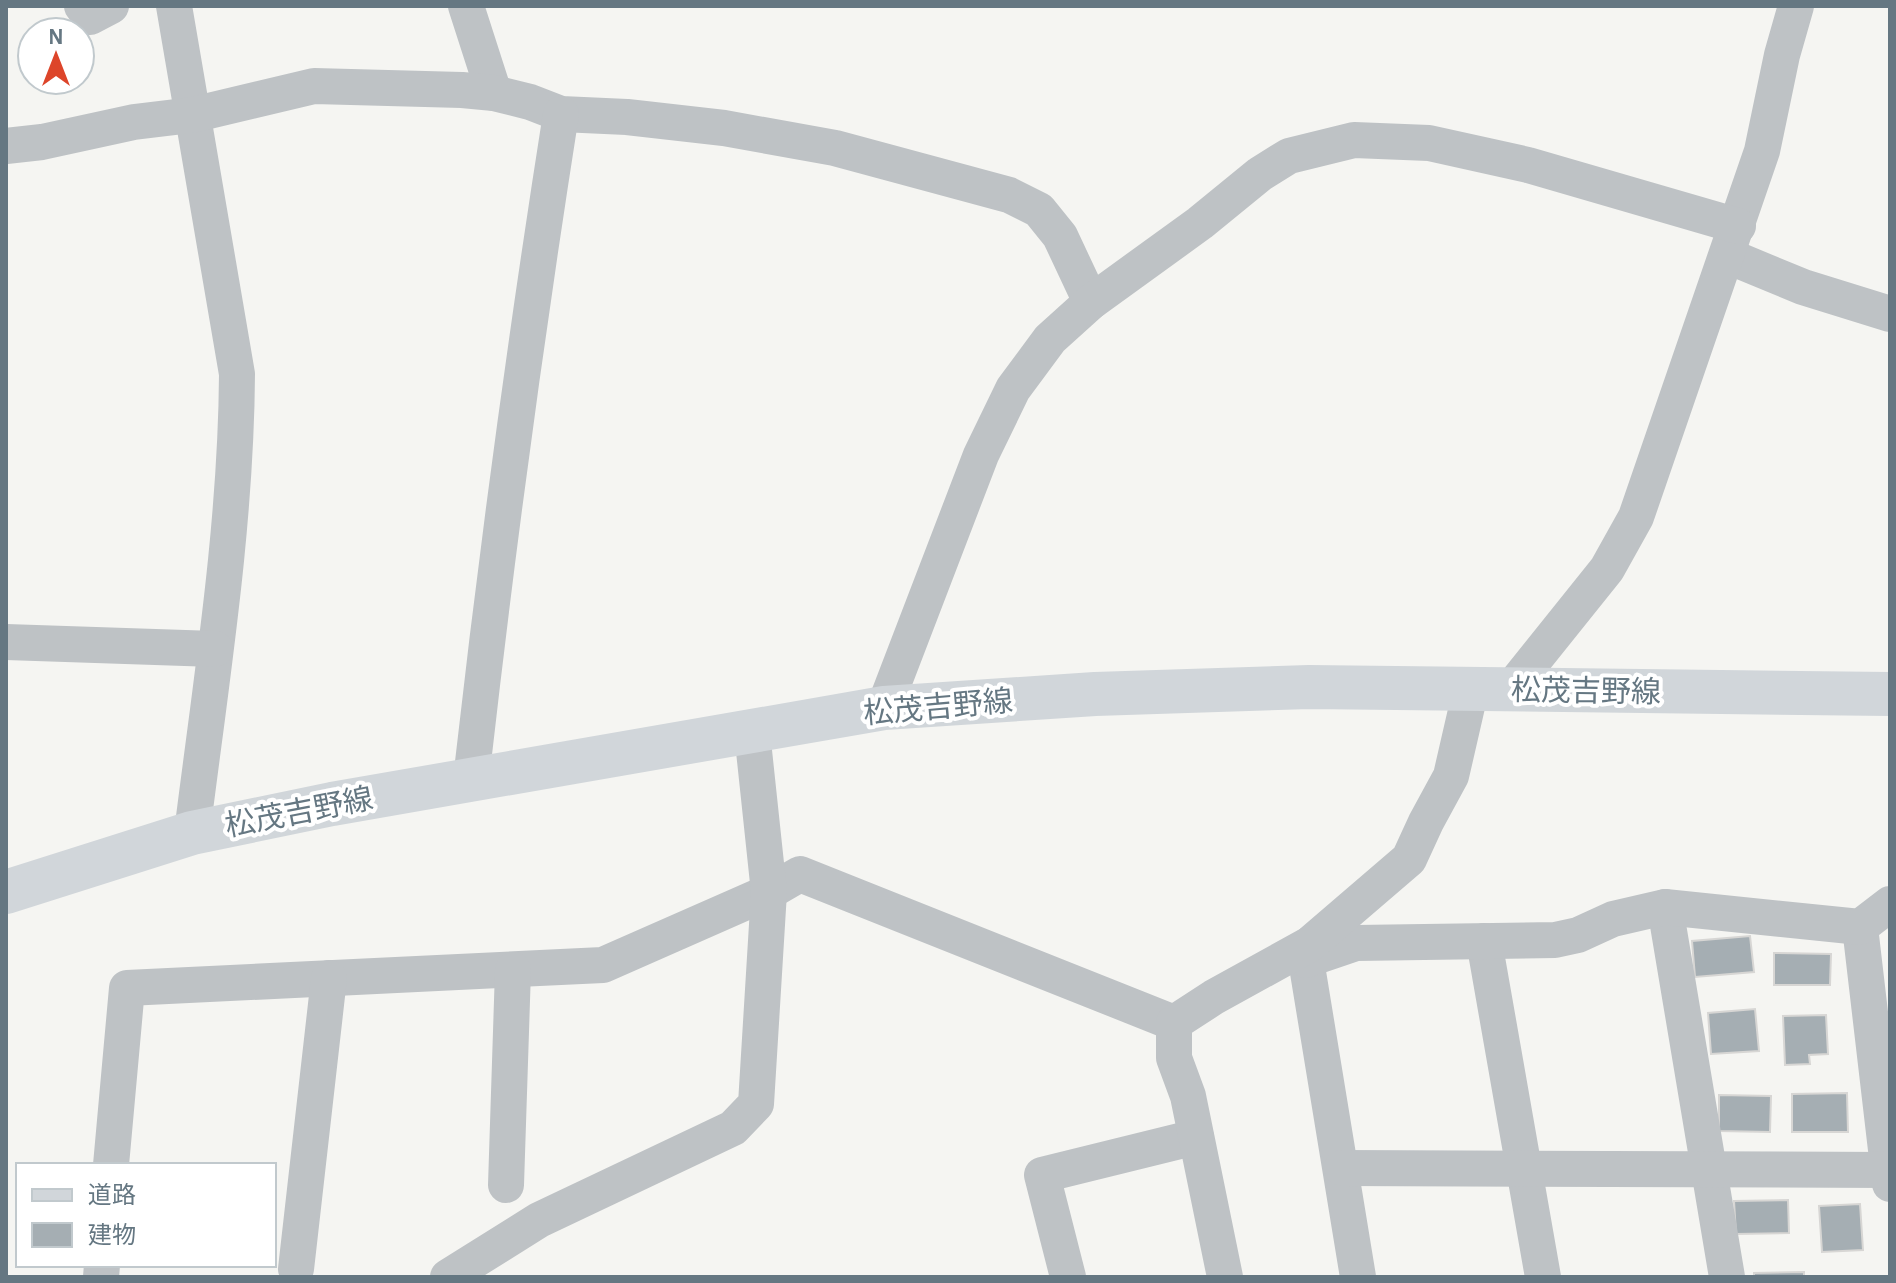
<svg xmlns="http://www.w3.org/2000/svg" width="1896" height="1283" font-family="'Alegreya Sans','Noto Sans JP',sans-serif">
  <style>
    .building { fill: #a5aeb3; stroke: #d7d6d4; stroke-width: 2 }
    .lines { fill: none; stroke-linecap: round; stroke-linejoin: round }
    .minor { stroke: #bec2c5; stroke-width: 36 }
    .major { stroke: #d1d6da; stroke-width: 44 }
    .labels { text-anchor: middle; stroke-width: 8; stroke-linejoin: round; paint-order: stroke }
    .street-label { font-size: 30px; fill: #657782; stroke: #fff }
  </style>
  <rect width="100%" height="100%" fill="#f5f5f2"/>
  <g class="building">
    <polygon points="1750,936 1754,972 1695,977 1692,941"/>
    <polygon points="1774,953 1831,954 1830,985 1774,985"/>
    <polygon points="1755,1009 1759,1051 1711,1054 1708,1013"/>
    <polygon points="1826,1015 1828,1054 1809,1055 1810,1064 1785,1065 1783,1016"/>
    <polygon points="1847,1093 1848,1132 1792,1132 1792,1094"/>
    <polygon points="1719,1095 1771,1096 1770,1132 1719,1131"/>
    <polygon points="1788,1200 1789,1233 1736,1234 1734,1201"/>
    <polygon points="1860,1204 1863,1250 1822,1252 1819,1206"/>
    <polygon points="1804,1272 1804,1277 1754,1277 1754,1273"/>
  </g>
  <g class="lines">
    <g class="minor">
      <polyline points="82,6 90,17 111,6"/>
      <path d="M174 6 237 374C236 528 211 681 192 833"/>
      <polyline points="466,6 494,93"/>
      <polyline points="6,146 42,142 134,122 192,115 314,86 462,90 494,93 530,102 561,114 627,117 724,128 835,148 1009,195 1039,210 1060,236 1091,302"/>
      <polyline points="1728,256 1803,287 1890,314"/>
      <polyline points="6,642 215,649"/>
      <polyline points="1510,690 1607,569 1636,517 1762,151 1782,55 1796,6"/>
      <polyline points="884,708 981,455 1013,389 1050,339 1091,302 1200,223 1260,174 1289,156 1354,140 1429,143 1528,165 1738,226"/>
      <path d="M471 780C496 557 526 336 561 114"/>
      <polyline points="1665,907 1727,1277"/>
      <polyline points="1860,927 1890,1184"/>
      <polyline points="1484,941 1543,1277"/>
      <polyline points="1310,944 1306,960 1358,1277"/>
      <polyline points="1306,960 1356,943 1555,940 1578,935 1613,919 1665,907 1860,927 1890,904"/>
      <polyline points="111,1165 127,988 603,965 769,892 800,874 1174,1023"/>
      <polyline points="1342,1168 1890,1170"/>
      <polyline points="506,1185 513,970"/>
      <polyline points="296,1269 329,978"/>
      <polyline points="101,1277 102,1265"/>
      <polyline points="448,1277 539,1220 733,1128 756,1104 769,892 752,732"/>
      <polyline points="1068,1277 1042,1175 1196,1137"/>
      <polyline points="1225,1277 1188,1096 1174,1058 1174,1023 1214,997 1310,944 1409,859 1426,822 1451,776 1471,689"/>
    </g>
    <polyline class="major" points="6,892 192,833 332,804 884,708 1095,694 1309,687 1890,694"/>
  </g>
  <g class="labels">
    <g class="street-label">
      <text transform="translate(1586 691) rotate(1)" y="10">松茂吉野線</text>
      <text transform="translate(938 707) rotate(-5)" y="10">松茂吉野線</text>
      <text transform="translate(299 812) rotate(-11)" y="10">松茂吉野線</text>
    </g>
  </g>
  <rect width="1896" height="1283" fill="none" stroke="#657782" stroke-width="16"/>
  <rect x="16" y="1163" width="260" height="104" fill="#ffffff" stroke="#c1c9cd" stroke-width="2"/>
  <rect x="32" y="1189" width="40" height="12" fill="#d1d6da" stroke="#c1c9cd" stroke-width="2"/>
  <text x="88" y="1203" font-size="24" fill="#657782">道路</text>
  <rect x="32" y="1223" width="40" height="24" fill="#a5aeb3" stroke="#c1c9cd" stroke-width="2"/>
  <text x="88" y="1243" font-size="24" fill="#657782">建物</text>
  <g transform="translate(56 56)"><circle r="38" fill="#ffffff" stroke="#c1c9cd" stroke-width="2"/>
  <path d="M0-6L14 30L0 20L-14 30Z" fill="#dd452a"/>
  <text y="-12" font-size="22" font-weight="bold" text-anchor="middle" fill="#657782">N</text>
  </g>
</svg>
